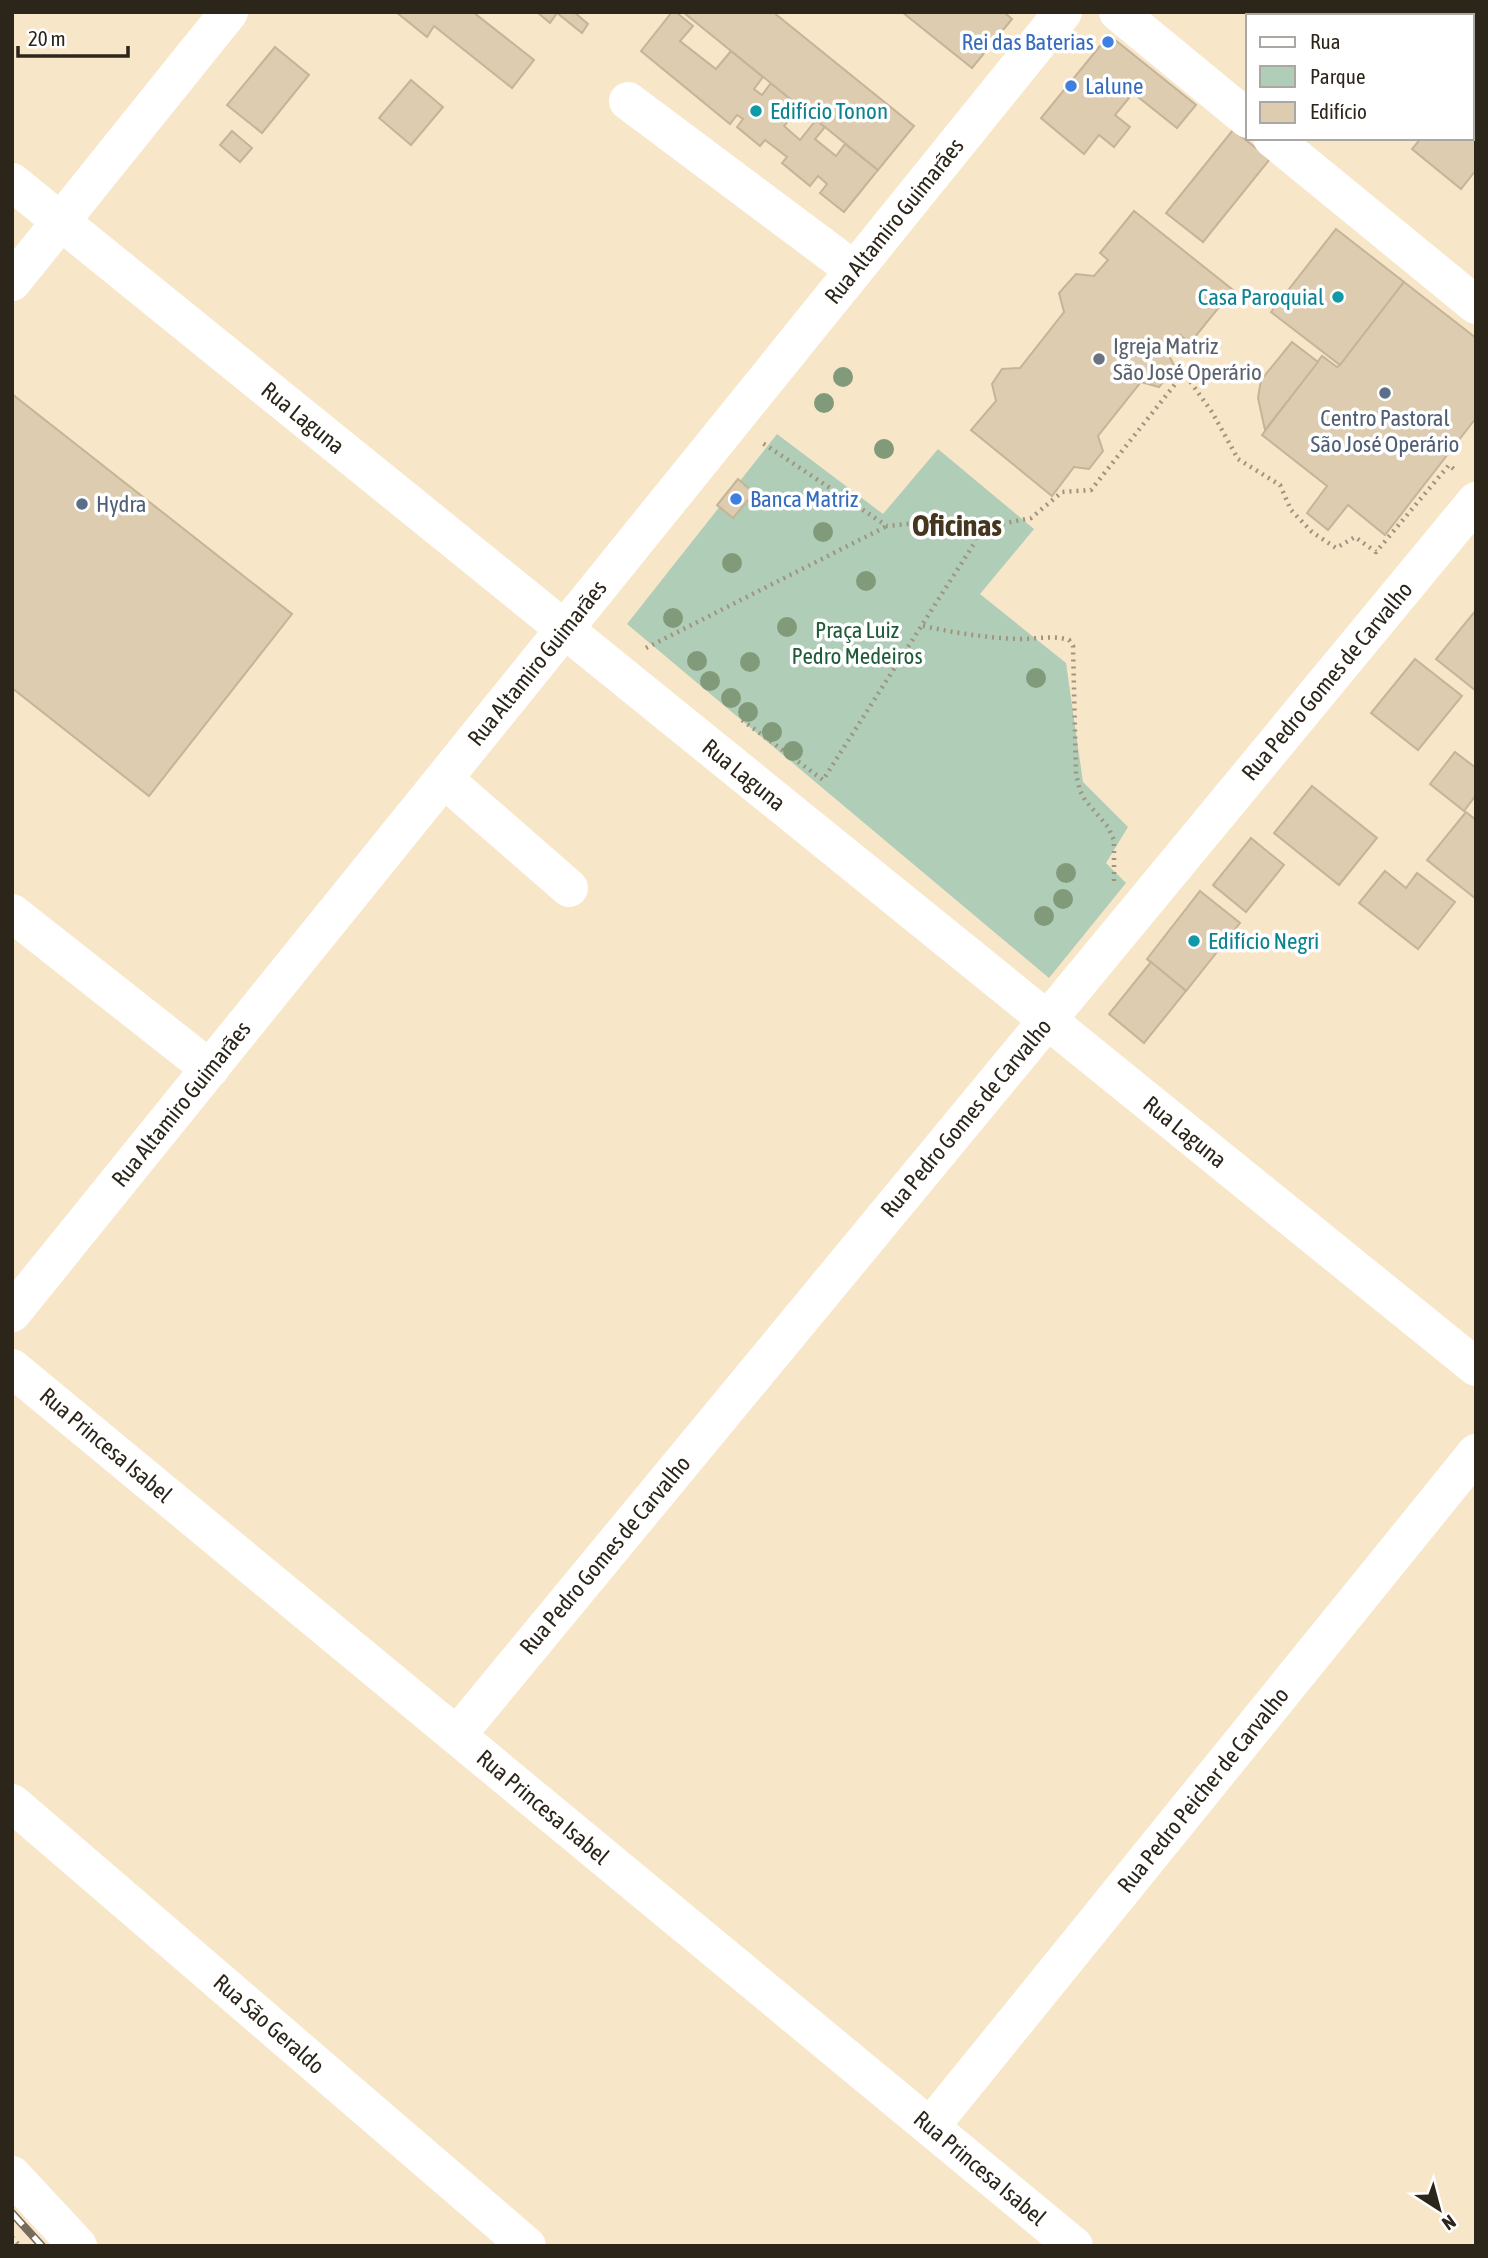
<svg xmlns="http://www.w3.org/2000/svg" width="1488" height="2258" font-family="'Asap Condensed',sans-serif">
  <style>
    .green { fill: #b0cdb8 }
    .building { fill: #ddccaf; stroke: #c5b498; stroke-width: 2 }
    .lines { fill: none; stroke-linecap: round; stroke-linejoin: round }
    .path { stroke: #a1937e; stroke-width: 4.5; stroke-dasharray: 2 5; stroke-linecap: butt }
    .minor { stroke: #fff; stroke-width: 38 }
    .rail-casing { stroke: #776c5a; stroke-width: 8 }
    .rail { stroke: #fff; stroke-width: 5; stroke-dasharray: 16; stroke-linecap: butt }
    .tree { fill: #819a79 }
    .shop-dot { fill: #3f7fe0; stroke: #fff; stroke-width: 2.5 }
    .culture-dot { fill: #0f9aa8; stroke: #fff; stroke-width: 2.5 }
    .worship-dot { fill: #6b7280; stroke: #fff; stroke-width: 2.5 }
    .service-dot { fill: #5c6f8a; stroke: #fff; stroke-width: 2.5 }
    .labels { text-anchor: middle; stroke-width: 7; stroke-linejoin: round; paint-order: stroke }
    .shop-label { font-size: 23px; fill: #366cbe; stroke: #fff; text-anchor: start }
    .culture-label { font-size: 23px; fill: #0d838f; stroke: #fff; text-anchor: start }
    .street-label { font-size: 23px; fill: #2c251a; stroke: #fff }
    .worship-label { font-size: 23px; fill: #5b616d; stroke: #fff; text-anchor: start }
    .service-label { font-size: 23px; fill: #4e5e75; stroke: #fff }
    .park-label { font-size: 23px; fill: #205b37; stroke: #fff }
    .district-label { font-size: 30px; font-weight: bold; fill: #45371f; stroke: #fff }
  </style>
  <rect width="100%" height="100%" fill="#f8e6c9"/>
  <polygon class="green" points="777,434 883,514 938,449 1034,529 980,594 1066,663 1083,782 1128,827 1106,863 1126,883 1049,978 627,624"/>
  <g class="building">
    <polygon points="396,12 473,12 534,60 512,88 434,26 427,37"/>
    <polygon points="537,12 574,12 588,24 582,33 557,13 550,23"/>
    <polygon points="672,12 676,12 693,26 680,41 716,69 731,51 763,77 754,89 762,95 771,83 800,107 784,126 800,140 816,120 825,127 815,139 836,156 845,144 878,170 844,212 820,193 827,184 818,176 810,186 782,163 787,157 765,140 760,146 737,127 743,119 737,115 730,124 641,51"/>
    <polygon points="683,12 773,12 914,126 878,170"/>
    <polygon points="902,12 1004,12 1012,19 972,68"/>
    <polygon points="1376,12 1452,12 1457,16 1374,16"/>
    <polygon points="1109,35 1196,105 1177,128 1133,93 1115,115 1130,127 1114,147 1099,135 1084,154 1041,118"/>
    <polygon points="275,47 309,75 262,133 227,105"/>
    <polygon points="1476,71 1476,170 1461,189 1412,149 1421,138 1472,138 1472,75"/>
    <polygon points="411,80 443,107 411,145 379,118"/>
    <polygon points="1233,130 1270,159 1203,242 1166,213"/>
    <polygon points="232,131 252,148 240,162 220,145"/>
    <polygon points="1134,211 1233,290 1190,343 1180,335 1167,352 1175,367 1159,387 1141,382 1098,436 1103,451 1089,469 1074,467 1052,496 971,430 996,401 992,384 1002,369 1020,368 1064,312 1059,293 1076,274 1094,276 1108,260 1100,253"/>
    <polygon points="1336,229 1404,282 1340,365 1271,312"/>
    <polygon points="1404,282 1476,338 1476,418 1385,535 1348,505 1328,530 1307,513 1327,486 1262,435 1322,356 1337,367 1340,365"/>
    <polygon points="1292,342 1318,362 1265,430 1258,398 1261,380"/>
    <polygon points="12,394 292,614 149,796 12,688"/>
    <polygon points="738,479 754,493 733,518 717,505"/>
    <polygon points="1476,610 1476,691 1436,659"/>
    <polygon points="1415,659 1462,696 1418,750 1371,713"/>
    <polygon points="1455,752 1476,768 1476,795 1464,811 1430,784"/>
    <polygon points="1312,786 1377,838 1339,885 1274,833"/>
    <polygon points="1466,812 1476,820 1476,899 1427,860"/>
    <polygon points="1251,838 1284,865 1246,912 1213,885"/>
    <polygon points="1385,871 1406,888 1417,873 1455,902 1418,949 1359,903"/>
    <polygon points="1200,891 1240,923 1186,991 1147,959"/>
    <polygon points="1151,962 1186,991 1144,1043 1109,1014"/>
  </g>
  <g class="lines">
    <g class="path">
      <polyline points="975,529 1031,518 1062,492 1091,490 1184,373 1212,412 1238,459 1280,485 1291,510 1312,532 1336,548 1355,537 1376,552 1449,465 1456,471"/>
      <path d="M923 626C956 633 987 638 1020 639 1037 639 1053 635 1069 640L1073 646 1076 774 1080 791 1085 800 1108 827 1114 840V881"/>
      <polyline points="646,648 887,526"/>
      <polyline points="742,720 823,780 975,542 975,526 966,518 887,526 761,442"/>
      <polyline points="12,2237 20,2246"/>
    </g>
    <g class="minor">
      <polyline points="1118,12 1248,119"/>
      <polyline points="628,101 854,270"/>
      <polyline points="1272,138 1476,305"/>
      <polyline points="12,182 1476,1367"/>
      <polyline points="12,282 229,12"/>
      <polyline points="444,779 569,888"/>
      <polyline points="12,913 210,1069"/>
      <polyline points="12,1313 1063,12"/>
      <polyline points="12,1368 1074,2246"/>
      <polyline points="457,1735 1476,501"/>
      <polyline points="12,1803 527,2246"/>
      <polyline points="930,2127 1476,1453"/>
      <polyline points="12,2175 78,2246"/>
    </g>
    <g class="rail-casing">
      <polyline id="rail" points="12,2213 42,2246"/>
    </g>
    <use href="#rail" class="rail"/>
  </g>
  <g class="tree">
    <circle cx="843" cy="377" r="10"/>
    <circle cx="824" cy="403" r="10"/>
    <circle cx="884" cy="449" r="10"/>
    <circle cx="823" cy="532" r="10"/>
    <circle cx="732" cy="563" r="10"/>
    <circle cx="866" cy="581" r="10"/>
    <circle cx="673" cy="618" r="10"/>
    <circle cx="787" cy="627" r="10"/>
    <circle cx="697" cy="661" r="10"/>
    <circle cx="750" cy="662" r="10"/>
    <circle cx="1036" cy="678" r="10"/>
    <circle cx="710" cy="681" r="10"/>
    <circle cx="731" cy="698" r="10"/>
    <circle cx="748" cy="712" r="10"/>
    <circle cx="772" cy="732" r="10"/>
    <circle cx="793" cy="751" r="10"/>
    <circle cx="1066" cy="873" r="10"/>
    <circle cx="1063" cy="899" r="10"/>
    <circle cx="1044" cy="916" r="10"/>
  </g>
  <g class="shop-dot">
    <circle cx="1108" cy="42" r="7"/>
    <circle cx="1071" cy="86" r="7"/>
    <circle cx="736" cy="499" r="7"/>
  </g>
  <g class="culture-dot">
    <circle cx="756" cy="111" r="7"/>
    <circle cx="1338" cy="297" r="7"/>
    <circle cx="1194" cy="941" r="7"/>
  </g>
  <circle class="worship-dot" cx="1099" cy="359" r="7"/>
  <g class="service-dot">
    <circle cx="1385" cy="393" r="7"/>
    <circle cx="82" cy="504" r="7"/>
  </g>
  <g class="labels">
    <g class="shop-label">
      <text x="1094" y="50" text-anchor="end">Rei das Baterias</text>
      <text x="1085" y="94">Lalune</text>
      <text x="750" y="507">Banca Matriz</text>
    </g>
    <g class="culture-label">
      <text x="770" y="119">Edifício Tonon</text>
      <text x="1324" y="305" text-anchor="end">Casa Paroquial</text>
      <text x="1208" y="949">Edifício Negri</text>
    </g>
    <g class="street-label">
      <text transform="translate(894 221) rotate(-51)" y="8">Rua Altamiro Guimarães</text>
      <text transform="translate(303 418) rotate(39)" y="8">Rua Laguna</text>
      <text transform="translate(537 663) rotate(-51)" y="8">Rua Altamiro Guimarães</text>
      <text transform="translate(1327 681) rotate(-50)" y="8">Rua Pedro Gomes de Carvalho</text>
      <text transform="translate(744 775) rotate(39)" y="8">Rua Laguna</text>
      <text transform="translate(181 1104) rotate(-51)" y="8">Rua Altamiro Guimarães</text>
      <text transform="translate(966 1118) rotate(-50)" y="8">Rua Pedro Gomes de Carvalho</text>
      <text transform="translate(1185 1132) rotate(39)" y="8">Rua Laguna</text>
      <text transform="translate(106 1445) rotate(40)" y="8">Rua Princesa Isabel</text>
      <text transform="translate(605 1555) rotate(-50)" y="8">Rua Pedro Gomes de Carvalho</text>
      <text transform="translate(1203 1790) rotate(-51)" y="8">Rua Pedro Peicher de Carvalho</text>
      <text transform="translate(543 1807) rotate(40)" y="8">Rua Princesa Isabel</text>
      <text transform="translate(269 2024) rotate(41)" y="8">Rua São Geraldo</text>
      <text transform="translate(980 2168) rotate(40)" y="8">Rua Princesa Isabel</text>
    </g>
    <g class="worship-label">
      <text x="1113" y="354">Igreja Matriz<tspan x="1113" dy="26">São José Operário</tspan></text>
    </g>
    <g class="service-label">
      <text x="1385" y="426">Centro Pastoral<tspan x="1385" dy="26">São José Operário</tspan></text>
      <text x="96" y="512" text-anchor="start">Hydra</text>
    </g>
    <g class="park-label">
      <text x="857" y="638">Praça Luiz<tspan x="857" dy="26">Pedro Medeiros</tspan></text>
    </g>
    <g class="district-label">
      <text x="957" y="536">Oficinas</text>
    </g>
  </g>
  <rect width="1488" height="2258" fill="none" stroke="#2c251a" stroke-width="28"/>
  <rect x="1246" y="14" width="228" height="126" fill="#ffffff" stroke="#aba8a3" stroke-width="2"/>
  <rect x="1260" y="37" width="35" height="10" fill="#ffffff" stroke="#aba8a3" stroke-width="2"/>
  <text x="1310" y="49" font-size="21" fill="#2c251a">Rua</text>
  <rect x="1260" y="66" width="35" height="21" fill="#b0cdb8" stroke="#aba8a3" stroke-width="2"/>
  <text x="1310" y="84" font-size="21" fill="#2c251a">Parque</text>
  <rect x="1260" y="102" width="35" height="21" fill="#ddccaf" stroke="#aba8a3" stroke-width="2"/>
  <text x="1310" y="119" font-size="21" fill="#2c251a">Edifício</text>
  <g transform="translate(1439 2209) rotate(144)" stroke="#ffffff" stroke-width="5" paint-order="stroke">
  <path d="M0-5L12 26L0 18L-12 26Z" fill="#2c251a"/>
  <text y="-10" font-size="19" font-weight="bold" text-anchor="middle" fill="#2c251a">N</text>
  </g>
  <path d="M18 46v10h110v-10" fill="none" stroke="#2c251a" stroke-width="3.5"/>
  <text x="28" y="46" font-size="21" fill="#2c251a" stroke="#ffffff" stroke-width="5" paint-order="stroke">20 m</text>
</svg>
